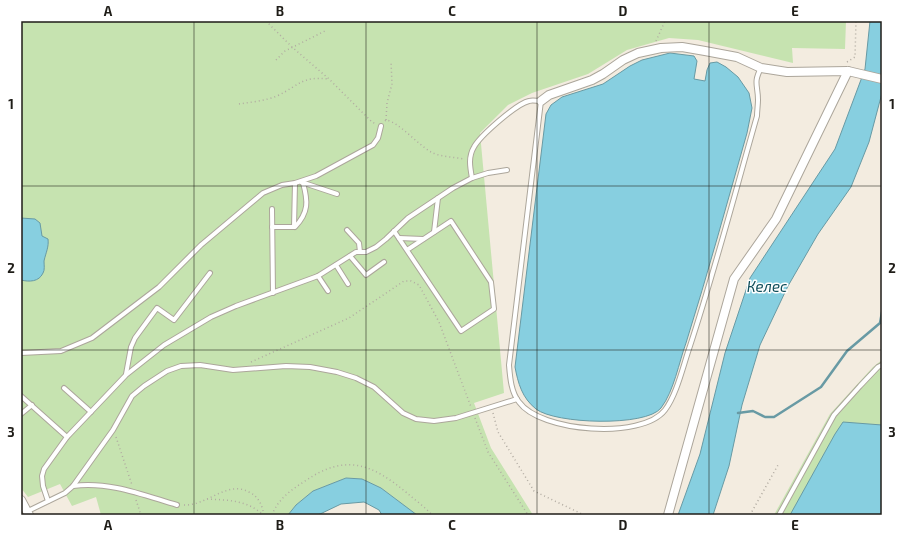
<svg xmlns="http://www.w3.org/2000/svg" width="903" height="536" font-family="'Exo 2',sans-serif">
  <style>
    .green { fill: #c6e3b0 }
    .water { fill: #87cfe0; stroke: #689aa4 }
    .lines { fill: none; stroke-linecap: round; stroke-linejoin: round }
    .stream { stroke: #689aa4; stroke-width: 2.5 }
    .lane-casing { stroke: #aca69b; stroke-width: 6 }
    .street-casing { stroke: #aca69b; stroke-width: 10 }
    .path { stroke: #b1aba1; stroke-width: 1.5; stroke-dasharray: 1 3; stroke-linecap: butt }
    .lane { stroke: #fff; stroke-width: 4 }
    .street { stroke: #fff; stroke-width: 8 }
    .grid { fill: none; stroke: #1f1d18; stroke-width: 1; stroke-opacity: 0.55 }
    .labels { text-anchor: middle; stroke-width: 3; stroke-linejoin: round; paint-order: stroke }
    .water-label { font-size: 15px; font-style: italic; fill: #104f5b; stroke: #fff }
    .neatline { fill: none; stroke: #1f1d18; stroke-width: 1.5 }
    .grid-label { font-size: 13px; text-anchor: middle; font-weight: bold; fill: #1f1d18 }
  </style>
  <rect width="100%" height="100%" fill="#f3ece0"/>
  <g class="green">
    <polygon points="21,21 846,21 845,49 792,48 793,63 698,40 669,38 627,50 588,74 532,93 508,105 480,133 504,393 474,403 491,448 533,515 417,515 381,488 362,479 346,478 313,491 296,505 288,515 101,515 96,497 72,506 60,484 28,497 21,488"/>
    <polygon points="882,360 882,515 774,515 830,414 873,367"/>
  </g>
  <g class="water">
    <polygon points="870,21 882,21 882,93 869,142 851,187 818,234 788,286 760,345 742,405 729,466 713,515 678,515 700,454 725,353 750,278 835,149 865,69"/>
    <path d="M670 53 694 56 697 61 694 79 705 81 707 70 710 63 717 62 726 67 738 77 749 93 752 108 747 133C727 203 708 273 686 343 679 362 674 391 661 408 646 427 555 424 536 409 522 398 518 383 515 367L546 114 551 105 562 97 603 84 630 66 642 60Z"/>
    <path d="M21 218 35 219 40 223 42 236 48 239C49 247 46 252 44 261 44 265 45 270 43 273 39 282 29 282 21 280Z"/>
    <polygon points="843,422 882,425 882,515 790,515 835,434"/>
    <polygon points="346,478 362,479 381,488 417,515 382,515 379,510 364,502 341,504 318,515 288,515 296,505 313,491"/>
  </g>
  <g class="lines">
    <polyline class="stream" points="738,413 753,411 765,417 774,417 821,387 847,351 880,323 882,312"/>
    <g class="lane-casing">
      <g id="lane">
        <path d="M472 178C470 167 468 157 474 147 480 136 516 104 529 101 532 100 537 101 541 101L509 365C510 377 511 392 519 402 540 432 642 440 665 410 677 394 683 366 690 346 715 270 735 193 757 116 757 111 758 105 758 100 758 85 753 83 761 68"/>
        <polyline points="301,182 337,194"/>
        <polyline points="272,209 273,293"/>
        <polyline points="272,227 294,227 295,183"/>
        <path d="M295 227C309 212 308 201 303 183"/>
        <polyline points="347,230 359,243 360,252"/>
        <polyline points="394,231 461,331 494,309 491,282 451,221 407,250"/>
        <polyline points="434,232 438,198"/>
        <polyline points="399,238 423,239"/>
        <polyline points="350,256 366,275 384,262"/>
        <polyline points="336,265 348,284"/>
        <polyline points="318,276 328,291"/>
        <polyline points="21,353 61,351 92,338 159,287 201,245 263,193 282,185 295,183 316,176 373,145 378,138 381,126"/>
        <polyline points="126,374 131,347 135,338 157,308 174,320 210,273"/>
        <polyline points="64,388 91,412"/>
        <polyline points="21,396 67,437"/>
        <polyline points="21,414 32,405"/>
        <path d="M73 486C109 481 143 495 177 505"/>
        <polyline points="48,501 43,486 42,476 44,469 67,437 126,375 164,345 211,317 236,306 318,276 356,252 366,252 376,247 386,239 408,218 453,188 472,178 488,173 507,170"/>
        <polyline points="28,511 65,493 73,486 113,430 132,396 144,386 167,371 181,366 200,365 233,370 286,366 310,367 337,372 356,378 374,387 403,413 416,419 434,421 456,418 517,399"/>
        <polyline points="779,515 834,415 860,386 878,367 882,365"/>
      </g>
    </g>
    <g class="street-casing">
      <g id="street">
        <polyline points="541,101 549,95 592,80 603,74 623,60 638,53 661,48 682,47 705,51 737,57 761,68 787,72 848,71 882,79"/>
        <polyline points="21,500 29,515"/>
        <polyline points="668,515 734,279 776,219 848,71"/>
      </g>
    </g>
    <g class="path">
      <polyline points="266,21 292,47 329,79 372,122 376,124"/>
      <polyline points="656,41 665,21"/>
      <polyline points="276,60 285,51 325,31"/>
      <polyline points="847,62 855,57 856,21"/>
      <path d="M239 104C251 102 265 101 277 96 300 85 301 76 329 79"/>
      <polyline points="386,120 387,103 392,84 391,61"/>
      <path d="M385 121 386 120C399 122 417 144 431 152 440 157 454 157 464 159"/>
      <polyline points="251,362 349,318 404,281 411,281 419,285 439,322 471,407"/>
      <polyline points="493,413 498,432 534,491 584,515"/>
      <polyline points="475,418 488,452 528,515"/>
      <polyline points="116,437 132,485"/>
      <path d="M207 499C227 500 248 500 263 515"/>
      <polyline points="136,500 141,515"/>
      <path d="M184 505C207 506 227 480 249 492 259 497 262 505 264 515"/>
      <path d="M272 515C278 499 291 490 305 481 346 453 372 464 407 493 415 500 425 507 432 515"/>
      <polyline points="750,515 778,465"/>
    </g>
    <use href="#lane" class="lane"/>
    <use href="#street" class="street"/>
  </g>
  <path class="grid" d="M194 21V515M366 21V515M537 21V515M709 21V515M21 186H882M21 350H882"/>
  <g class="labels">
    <g class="water-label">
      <text x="767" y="292">Келес</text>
    </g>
  </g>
  <rect width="903" height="536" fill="none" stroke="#ffffff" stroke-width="44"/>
  <rect x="22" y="22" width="859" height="492" class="neatline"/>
  <g class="grid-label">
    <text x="108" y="16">A</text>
    <text x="280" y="16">B</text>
    <text x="452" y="16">C</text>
    <text x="623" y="16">D</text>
    <text x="795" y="16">E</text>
    <text x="11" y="109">1</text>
    <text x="892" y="109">1</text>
    <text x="11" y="273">2</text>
    <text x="892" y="273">2</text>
    <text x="11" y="437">3</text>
    <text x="892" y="437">3</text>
    <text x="108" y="530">A</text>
    <text x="280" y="530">B</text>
    <text x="452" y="530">C</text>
    <text x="623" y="530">D</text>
    <text x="795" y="530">E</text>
  </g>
</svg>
